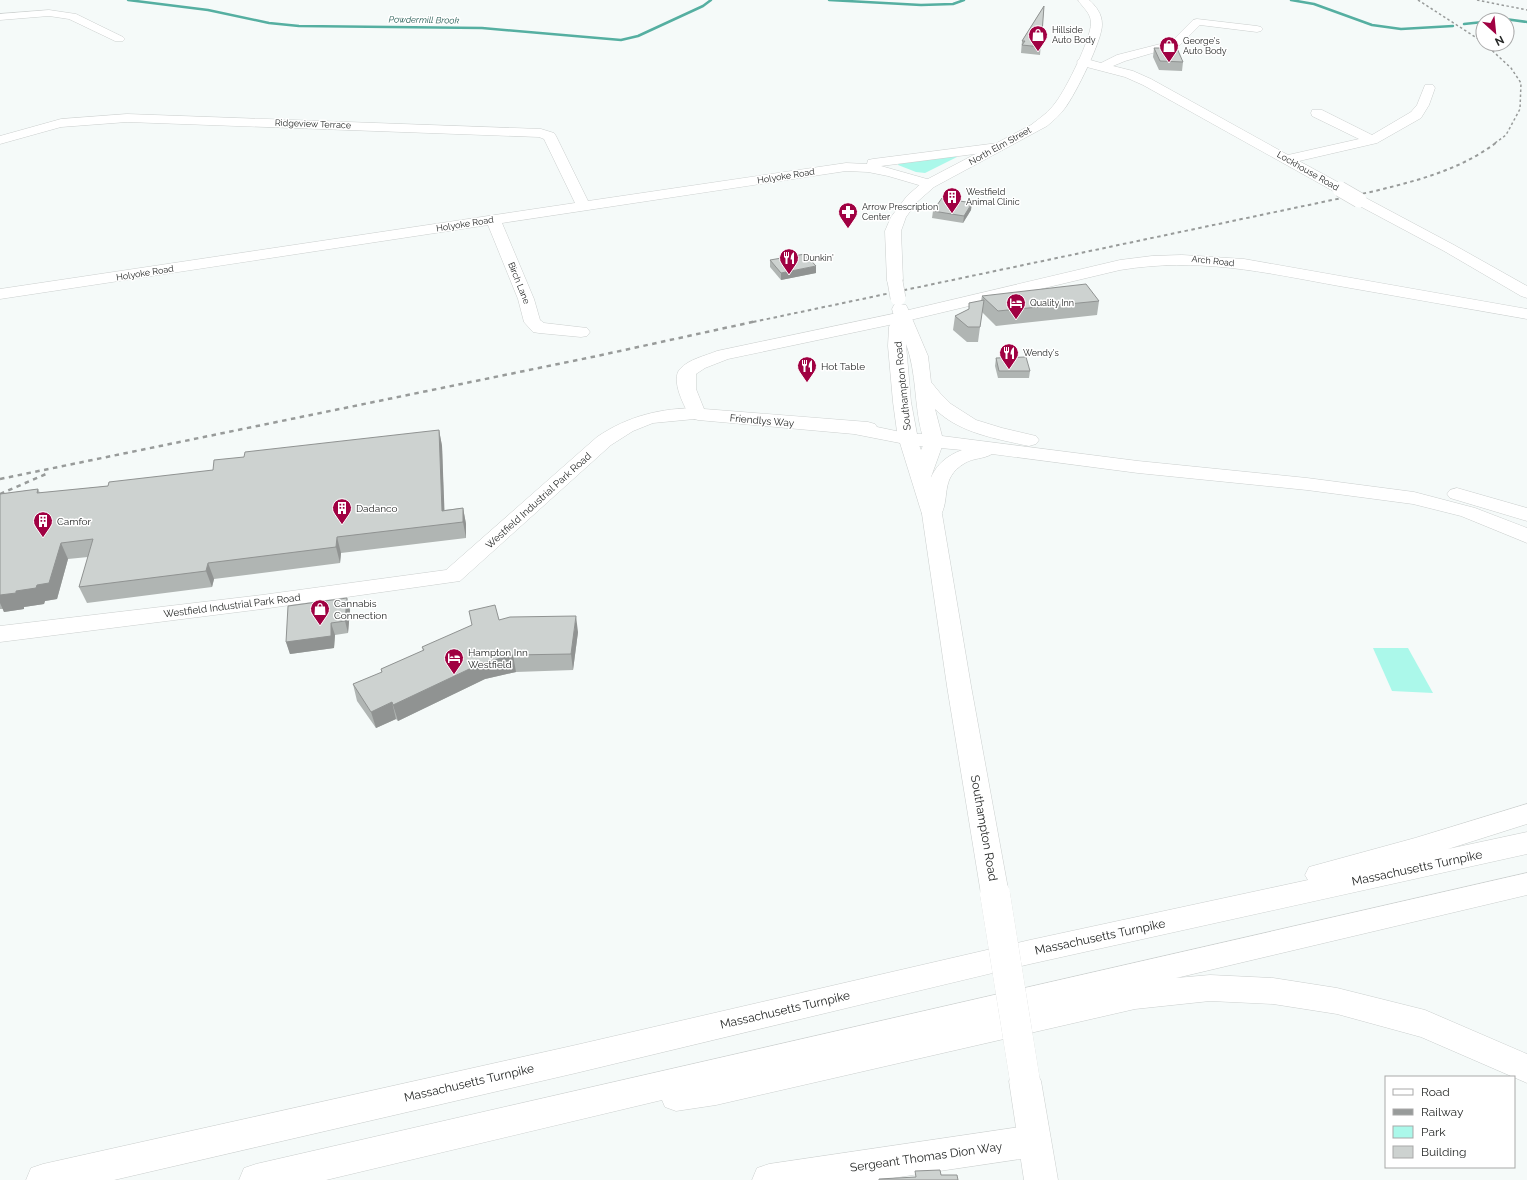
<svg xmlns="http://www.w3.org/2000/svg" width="1527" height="1180" font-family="Raleway,sans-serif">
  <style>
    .green { fill: #abf8ea }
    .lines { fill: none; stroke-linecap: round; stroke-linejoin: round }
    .stream { stroke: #55afa1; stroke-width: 2.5 }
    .minor-casing { stroke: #cbcfce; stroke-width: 1 }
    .major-casing { stroke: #cbcfce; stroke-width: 1 }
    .highway-casing { stroke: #cbcfce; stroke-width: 1 }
    .minor { fill: #fff; fill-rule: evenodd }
    .major { fill: #fff; fill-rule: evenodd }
    .highway { fill: #fff; fill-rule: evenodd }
    .rail-far2 { stroke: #989b9a; stroke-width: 1.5; stroke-dasharray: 2.5 2.5; stroke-linecap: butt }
    .rail-far1 { stroke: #989b9a; stroke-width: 2; stroke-dasharray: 3.5 3.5; stroke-linecap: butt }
    .rail { stroke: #989b9a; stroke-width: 2.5; stroke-dasharray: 4.5 4.5; stroke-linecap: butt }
    .minor-bridge-casing { stroke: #cbcfce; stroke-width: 16; stroke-linecap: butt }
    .major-bridge-casing { stroke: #cbcfce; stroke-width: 30; stroke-linecap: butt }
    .highway-bridge-casing { stroke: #cbcfce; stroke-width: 16; stroke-linecap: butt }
    .minor-bridge { stroke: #fff; stroke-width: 15 }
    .major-bridge { stroke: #fff; stroke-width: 30 }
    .highway-bridge { stroke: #fff; stroke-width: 15 }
    .wall { fill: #b0b5b3 }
    .shaded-wall { fill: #909392 }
    .building { fill: #cdd2d0; stroke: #909392 }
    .labels { text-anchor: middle; stroke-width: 3; stroke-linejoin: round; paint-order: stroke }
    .far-water-label { font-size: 9px; font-style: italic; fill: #295e56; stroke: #fff }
    .far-poi-label { font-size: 9px; fill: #272928; stroke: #fff; text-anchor: start }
    .far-street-label { font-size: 9px; fill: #272928; stroke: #fff }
    .poi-label { font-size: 10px; fill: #272928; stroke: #fff; text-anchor: start }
    .street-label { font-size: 10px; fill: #272928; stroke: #fff }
    .near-street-label { font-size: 12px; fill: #272928; stroke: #fff }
  </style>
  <rect width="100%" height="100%" fill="#f5faf9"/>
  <g class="green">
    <polygon points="956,156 957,157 925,173 916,172 898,165 899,163"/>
    <polygon points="1373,648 1408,648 1433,693 1392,691"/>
  </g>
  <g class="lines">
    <g class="stream">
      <polyline points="128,0 208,10 269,23 299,26 482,28 621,40 638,36 703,6 711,0"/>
      <polyline points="829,0 921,5 953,4 964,0"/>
      <polyline points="1291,0 1314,4 1372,25 1401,29 1453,26"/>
      <polyline points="1498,20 1505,19 1527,22"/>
      <polyline points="1464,24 1483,22"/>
    </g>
    <g class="minor-casing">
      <g id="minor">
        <polygon points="49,10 76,14 123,37 125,39 123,41 115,41 69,19 49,16 0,20 0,14"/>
        <polygon points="1197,19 1257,26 1261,27 1263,29 1261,31 1257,32 1200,25 1180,45 1125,61 1113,66 1133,71 1151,79 1288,155 1359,139 1312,116 1311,113 1312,110 1322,110 1372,135 1411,112 1417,105 1425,85 1433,85 1435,88 1429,105 1421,118 1377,143 1299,161 1345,186 1347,189 1345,192 1340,193 1335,192 1143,85 1125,77 1079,65 1077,62 1079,59 1083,58 1101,63 1117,55 1172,41 1193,20"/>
        <polygon points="127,114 541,129 554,133 556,136 588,201 846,163 867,164 868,160 873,159 998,143 1003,144 1005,147 1003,150 998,151 881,166 934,181 936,184 934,187 929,188 888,176 868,172 846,171 502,223 534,299 540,320 544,323 587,328 590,332 587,336 581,337 539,333 533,332 524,322 518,299 488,225 0,299 0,289 575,203 544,139 539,137 127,122 61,127 0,144 0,136 61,119"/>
        <polygon points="1359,196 1364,197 1454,245 1527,286 1527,298 1521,296 1444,251 1354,203 1352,200 1354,197"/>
        <path d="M1182 255 1244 259 1527 309V319C1464 308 1402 297 1339 286 1262 272 1199 257 1120 270L902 322 896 321 894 317 896 313 1120 260 1152 256Z"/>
        <path d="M698 408 705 410 707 414 705 418 653 423 633 431 611 445 460 581 262 609 0 642V626L262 595 446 570 597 437C628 416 661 408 698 408Z"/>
        <polygon points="1034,1125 1045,1130 1050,1141 1045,1152 1034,1157 879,1180 752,1180 757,1168 769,1164"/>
      </g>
    </g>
    <g class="major-casing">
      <g id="major">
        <path d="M902 312 908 313 910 317 908 321 728 359 705 368 696 374V389L704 409 868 422 875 424 877 427 915 435 921 450 927 437 934 435 941 437 944 441 931 477 942 514 971 686 1009 894 1005 902 995 906 985 902 981 894 947 686 922 514 900 443 854 434 698 420 691 418C685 408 670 380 680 369 689 359 705 356 717 351Z"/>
        <polygon points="1025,1066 1036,1071 1041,1081 1058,1180 1024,1180 1009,1081 1014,1071"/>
      </g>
    </g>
    <g class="highway-casing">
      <g id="highway">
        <path d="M1078 0H1089C1096 6 1102 14 1102 24 1103 39 1075 95 1065 108 1060 115 1054 120 1047 126L934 187 917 202 906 217 901 231 903 281 901 284 895 286 889 284 887 281 885 231 891 217 907 196 924 181 1031 125C1040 118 1049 112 1056 102 1066 89 1091 39 1091 23 1091 13 1083 8 1078 0Z"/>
        <path d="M900 304 906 305 908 309 928 356 931 382 940 393 951 404 976 420 1002 428 1036 436 1039 440 1036 444 1029 446C997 439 959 433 935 409L942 436 1138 461 1307 478 1414 492 1475 508 1527 528V543L1461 516 1413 504 1307 490 1138 473 992 454C984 459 973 458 965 463 938 479 952 499 939 518L932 520 925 518 922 514C927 485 930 462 962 450L908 445 901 443 898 439 893 402 888 346 889 327 894 316 892 309 894 305ZM906 344C917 373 914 405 922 434H917L911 402Z"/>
        <polygon points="1457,488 1527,508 1527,521 1450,498 1447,494 1450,490"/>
        <polygon points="1527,804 1527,824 1448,849 1527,832 1527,854 1030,964 576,1073 114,1180 26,1180 31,1168 43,1164 576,1045 1030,940 1308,880 1305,875 1309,867 1415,838"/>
        <polygon points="1527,873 1527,895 1176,978 1210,975 1273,978 1337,988 1425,1010 1527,1054 1527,1083 1421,1037 1337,1014 1273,1004 1210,1001 1135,1009 716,1105 676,1111 665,1107 662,1100 326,1180 239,1180 244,1168 256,1164"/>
      </g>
    </g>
    <use href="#minor" class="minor"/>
    <use href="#major" class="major"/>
    <use href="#highway" class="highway"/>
    <g class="rail-far2">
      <polyline points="1418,0 1483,42"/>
      <polyline points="1477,0 1527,10"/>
      <polyline points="1485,44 1511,68 1521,83 1520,109 1506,135 1495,143"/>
    </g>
    <path class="rail-far1" d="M753 322 1375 191C1419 180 1460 170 1497 142"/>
    <g class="rail">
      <polyline points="0,479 597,356 757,321"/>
      <polyline points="0,494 46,474"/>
    </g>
    <g class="minor-bridge-casing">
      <polyline id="minor-bridge" points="1340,189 1359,200"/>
    </g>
    <g class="major-bridge-casing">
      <polyline id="major-bridge" points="995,894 1025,1081"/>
    </g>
    <g class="highway-bridge-casing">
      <polyline id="highway-bridge" points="895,281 898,298"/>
    </g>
    <use href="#minor-bridge" class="minor-bridge"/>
    <use href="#major-bridge" class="major-bridge"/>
    <use href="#highway-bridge" class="highway-bridge"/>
  </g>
  <g class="wall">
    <polygon points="1044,6 1040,55 1021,53 1022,41"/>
    <polygon points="1161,46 1183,62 1182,71 1159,70 1153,57 1154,48 1160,48"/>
    <polygon points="971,210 963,223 932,218 933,211"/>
    <polygon points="770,260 816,273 781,280 770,267"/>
    <polygon points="982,296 1099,301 1097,315 996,326 982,312 978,342 967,342 953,330 955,316 969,309 969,303 981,301"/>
    <polygon points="996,358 1030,371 1029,378 998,378 995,366"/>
    <polygon points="439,430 442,446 444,510 463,508 466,524 466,538 341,553 340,563 214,579 212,587 87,603 79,587 88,557 68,559 57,599 45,601 44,604 24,607 24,609 4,612 3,609 0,609 0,494 38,489 40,493 108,486 213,470 244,457"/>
    <polygon points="350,610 348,633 335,635 334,648 290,654 286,642"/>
    <polygon points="499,620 578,632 573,670 516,672 485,679 398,721 396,719 376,728 357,701 353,684 382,673 381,669 423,651 422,647"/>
  </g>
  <g class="shaded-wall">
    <polygon points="972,203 971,210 963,223 964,216"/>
    <polygon points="816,266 816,273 781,280 781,273"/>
    <polygon points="439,430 442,446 445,524 442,511"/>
    <polygon points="463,508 466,524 466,538 463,522"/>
    <polygon points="337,537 341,553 340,563 336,547"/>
    <polygon points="61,543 68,559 57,599 45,601 44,604 24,607 24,609 4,612 0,603 0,595 37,585"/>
    <polygon points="208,563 214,579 212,587 206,571"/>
    <polygon points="347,598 350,610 348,633 345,621"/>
    <polygon points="576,616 578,632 573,670 571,654"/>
    <polygon points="331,623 335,635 334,648 290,654 286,642"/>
    <polygon points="513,655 516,672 485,679 398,721 393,705 482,663"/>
    <polygon points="392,702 396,719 376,728 371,712"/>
  </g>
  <g class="building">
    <polygon points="1044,6 1041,47 1022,45 1025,41 1022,41"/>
    <polygon points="1161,46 1176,46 1183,62 1160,61 1154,48 1162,48"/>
    <polygon points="942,198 972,203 964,216 933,211"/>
    <polygon points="805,254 816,266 781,273 770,260"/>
    <polygon points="1086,284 1099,301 998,311 982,296"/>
    <polygon points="984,300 980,327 968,327 955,316 969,309 969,303"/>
    <polygon points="1026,357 1030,371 999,371 996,358"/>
    <polygon points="439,430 442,511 463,508 463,522 337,537 336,547 208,563 206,571 79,587 93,539 61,543 49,583 37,585 36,588 16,591 16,593 0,595 0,494 38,489 37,493 108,486 109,482 213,470 214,460 244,457 245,452"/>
    <polygon points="347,598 345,621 331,623 331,636 286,642 288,606"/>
    <polygon points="495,605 499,620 510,617 576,616 571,654 513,655 482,663 393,705 392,702 371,712 353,684 382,672 381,669 424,650 422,647 472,625 469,611"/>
    <polygon points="940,1170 941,1175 957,1175 958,1180 879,1180 879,1179 916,1177 915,1171"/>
  </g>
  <defs>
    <g id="shop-pin" transform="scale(1)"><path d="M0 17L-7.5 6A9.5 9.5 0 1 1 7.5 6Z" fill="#a00142" stroke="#fff"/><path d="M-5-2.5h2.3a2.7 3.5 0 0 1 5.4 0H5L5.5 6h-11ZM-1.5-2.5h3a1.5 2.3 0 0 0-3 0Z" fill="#fff"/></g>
    <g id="building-pin" transform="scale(1)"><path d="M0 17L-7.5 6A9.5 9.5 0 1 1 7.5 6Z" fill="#a00142" stroke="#fff"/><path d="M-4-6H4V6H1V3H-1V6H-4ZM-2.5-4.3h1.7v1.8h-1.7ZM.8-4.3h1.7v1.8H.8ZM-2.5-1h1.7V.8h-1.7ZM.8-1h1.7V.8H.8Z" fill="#fff"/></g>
    <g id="pharmacy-pin" transform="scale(1)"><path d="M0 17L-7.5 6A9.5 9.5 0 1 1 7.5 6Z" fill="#a00142" stroke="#fff"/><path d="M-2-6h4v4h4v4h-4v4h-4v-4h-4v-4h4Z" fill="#fff"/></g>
    <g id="restaurant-pin" transform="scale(1)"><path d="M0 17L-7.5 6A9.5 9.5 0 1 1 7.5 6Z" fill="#a00142" stroke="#fff"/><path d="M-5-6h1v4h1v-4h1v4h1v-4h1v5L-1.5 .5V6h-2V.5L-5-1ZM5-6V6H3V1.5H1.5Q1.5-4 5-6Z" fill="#fff"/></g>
    <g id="hotel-pin" transform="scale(1)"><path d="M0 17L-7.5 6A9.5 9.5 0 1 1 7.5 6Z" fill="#a00142" stroke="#fff"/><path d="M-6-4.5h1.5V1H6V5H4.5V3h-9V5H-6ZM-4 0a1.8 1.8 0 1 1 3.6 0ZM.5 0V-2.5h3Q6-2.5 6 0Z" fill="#fff"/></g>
  </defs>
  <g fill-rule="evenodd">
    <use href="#shop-pin" x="1038" y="35"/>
    <use href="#shop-pin" x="1169" y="46"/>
    <use href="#building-pin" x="952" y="197"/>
    <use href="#pharmacy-pin" x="848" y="212"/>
    <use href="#restaurant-pin" x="789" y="258"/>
    <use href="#hotel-pin" x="1016" y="303"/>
    <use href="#restaurant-pin" x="1009" y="353"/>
    <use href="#restaurant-pin" x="807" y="366"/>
    <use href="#building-pin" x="342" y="508"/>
    <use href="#building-pin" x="43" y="521"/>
    <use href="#shop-pin" x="320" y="609"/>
    <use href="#hotel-pin" x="454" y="658"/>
  </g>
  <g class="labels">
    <g class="far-water-label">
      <text transform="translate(424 20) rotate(1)" y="3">Powdermill Brook</text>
    </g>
    <g class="far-poi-label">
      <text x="1052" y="33">Hillside<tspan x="1052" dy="10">Auto Body</tspan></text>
      <text x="1183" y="44">George's<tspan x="1183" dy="10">Auto Body</tspan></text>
      <text x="966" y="195">Westfield<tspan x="966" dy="10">Animal Clinic</tspan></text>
      <text x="862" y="210">Arrow Prescription<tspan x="862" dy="10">Center</tspan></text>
      <text x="803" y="261">Dunkin'</text>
      <text x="1030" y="306">Quality Inn</text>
      <text x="1023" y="356">Wendy's</text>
    </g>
    <g class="far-street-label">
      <text transform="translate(313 124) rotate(2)" y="3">Ridgeview Terrace</text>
      <text transform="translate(1000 146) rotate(-29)" y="3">North Elm Street</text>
      <text transform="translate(1308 171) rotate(30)" y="3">Lockhouse Road</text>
      <text transform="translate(786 176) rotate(-9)" y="3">Holyoke Road</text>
      <text transform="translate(465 224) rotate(-9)" y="3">Holyoke Road</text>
      <text transform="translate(1213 261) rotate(6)" y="3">Arch Road</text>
      <text transform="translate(145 273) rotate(-9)" y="3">Holyoke Road</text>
      <text transform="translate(519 283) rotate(68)" y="3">Birch Lane</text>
    </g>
    <g class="poi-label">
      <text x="821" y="370">Hot Table</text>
      <text x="356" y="512">Dadanco</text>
      <text x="57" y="525">Camfor</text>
      <text x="334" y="607">Cannabis<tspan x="334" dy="12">Connection</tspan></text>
      <text x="468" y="656">Hampton Inn<tspan x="468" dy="12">Westfield</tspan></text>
    </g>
    <g class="street-label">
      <text transform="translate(902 386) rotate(-96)" y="4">Southampton Road</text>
      <text transform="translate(762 420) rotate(5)" y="4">Friendlys Way</text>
      <text transform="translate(538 500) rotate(-42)" y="4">Westfield Industrial Park Road</text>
      <text transform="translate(232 605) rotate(-7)" y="4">Westfield Industrial Park Road</text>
    </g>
    <g class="near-street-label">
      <text transform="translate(984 828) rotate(80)" y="4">Southampton Road</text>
      <text transform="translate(1417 868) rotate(-12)" y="4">Massachusetts Turnpike</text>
      <text transform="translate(1100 937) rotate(-12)" y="4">Massachusetts Turnpike</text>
      <text transform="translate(785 1010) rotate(-13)" y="4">Massachusetts Turnpike</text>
      <text transform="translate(469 1083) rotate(-13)" y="4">Massachusetts Turnpike</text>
      <text transform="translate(926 1157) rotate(-8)" y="4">Sergeant Thomas Dion Way</text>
    </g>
  </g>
  <rect x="1385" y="1076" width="130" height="92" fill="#ffffff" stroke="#a9a9a9"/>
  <rect x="1393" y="1089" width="20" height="6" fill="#ffffff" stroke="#a9a9a9"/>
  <text x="1421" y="1096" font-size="12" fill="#272928">Road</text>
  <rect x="1393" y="1109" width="20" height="6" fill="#989b9a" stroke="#a9a9a9"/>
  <text x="1421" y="1116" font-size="12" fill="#272928">Railway</text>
  <rect x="1393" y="1126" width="20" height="12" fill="#abf8ea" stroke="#a9a9a9"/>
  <text x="1421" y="1136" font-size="12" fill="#272928">Park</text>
  <rect x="1393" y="1146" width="20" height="12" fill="#cdd2d0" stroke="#a9a9a9"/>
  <text x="1421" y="1156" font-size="12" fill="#272928">Building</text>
  <g transform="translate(1495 32) rotate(153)"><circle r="19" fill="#ffffff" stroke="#a9a9a9"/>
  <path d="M0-3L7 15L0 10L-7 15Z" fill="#a00142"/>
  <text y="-6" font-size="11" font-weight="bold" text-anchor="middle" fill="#272928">N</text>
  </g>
</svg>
